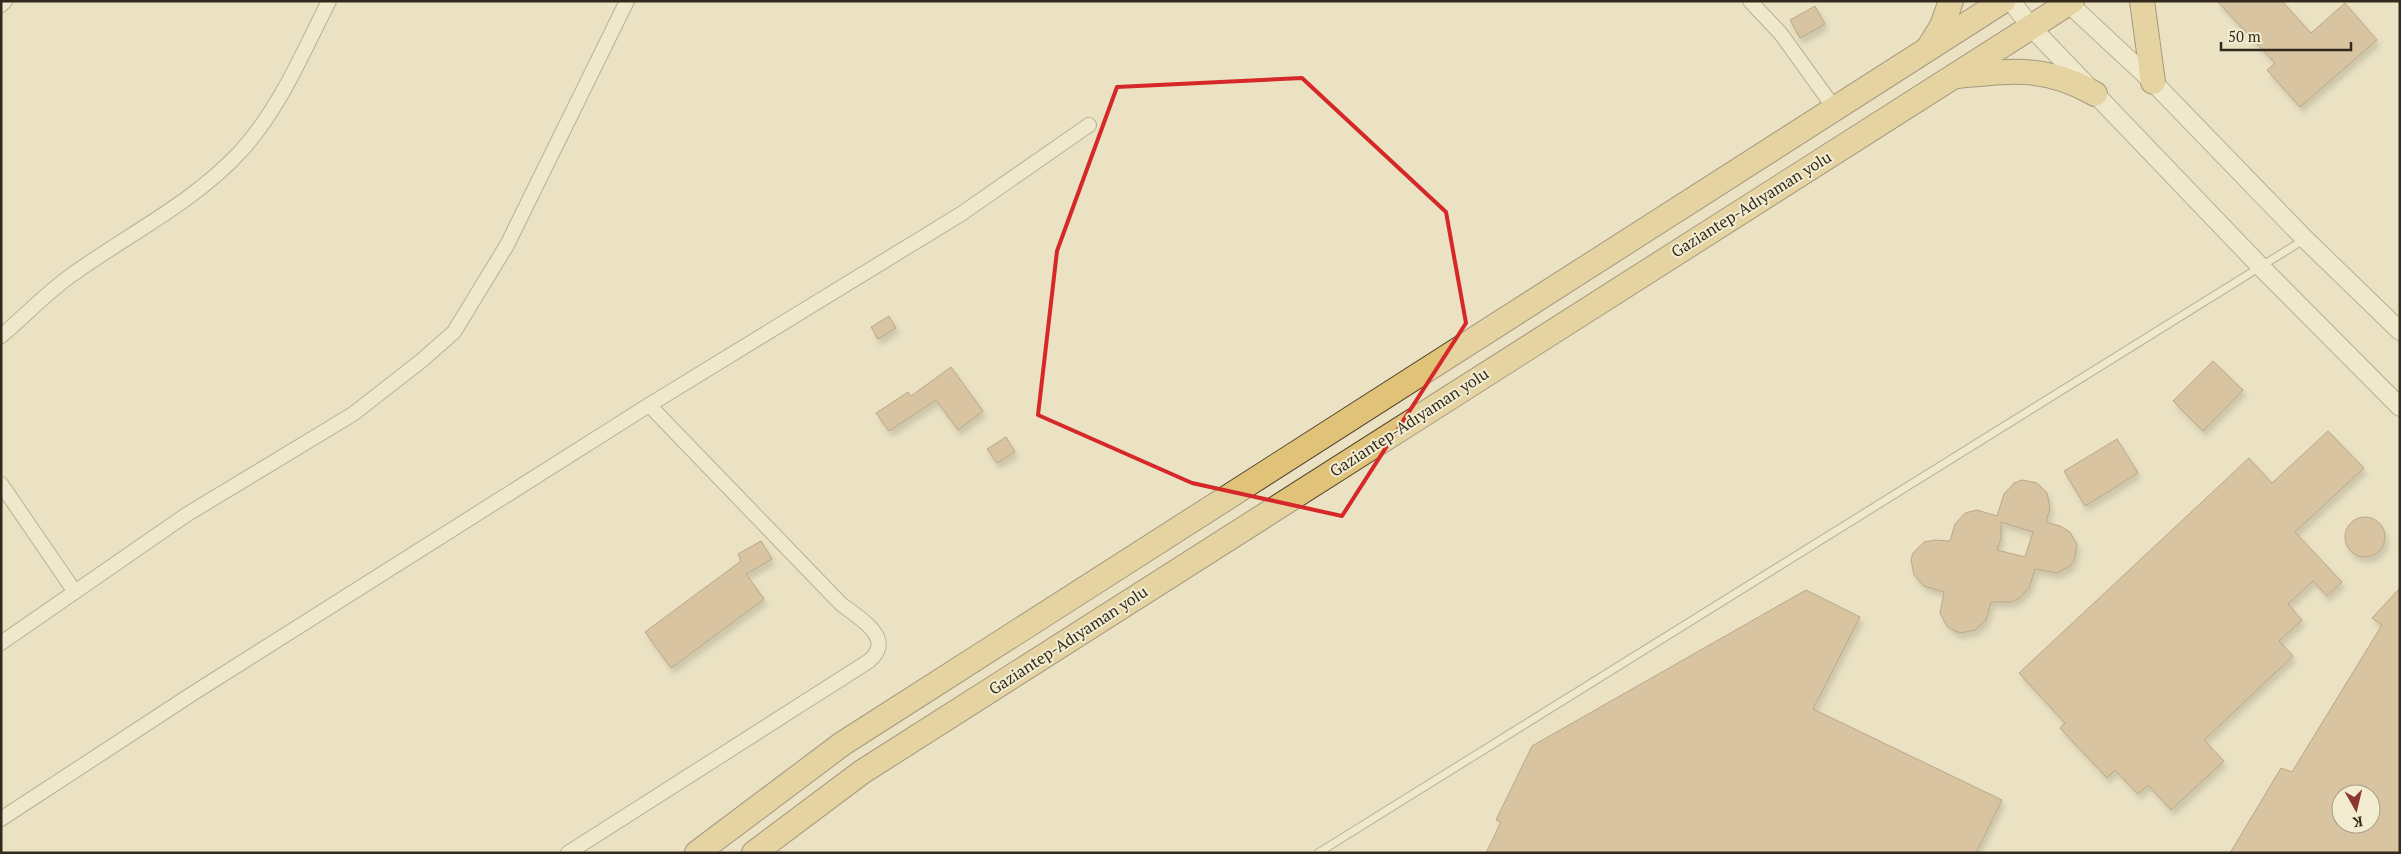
<svg xmlns="http://www.w3.org/2000/svg" width="2401" height="854" font-family="'PT Serif',serif">
  <style>
    .building { fill: #c6a17a; stroke: #806042; fill-rule: evenodd; filter: url(#shadow) }
    .lines { fill: none; stroke-linecap: round; stroke-linejoin: round }
    .service-casing { stroke: #83745a; stroke-width: 9 }
    .minor-casing { stroke: #83745a; stroke-width: 16 }
    .tertiary-casing { stroke: #83745a; stroke-width: 20 }
    .trunk-casing { stroke: #50422e; stroke-width: 26 }
    .service { stroke: #f6efd4; stroke-width: 7 }
    .minor { stroke: #f6efd4; stroke-width: 14 }
    .tertiary { stroke: #f6efd4; stroke-width: 18 }
    .trunk { stroke: #e0c279; stroke-width: 24 }
    .marked { fill: none; stroke: #d62828; stroke-width: 4; stroke-linejoin: round }
    .labels { text-anchor: middle; stroke-width: 4; stroke-linejoin: round; paint-order: stroke }
    .street-label { font-size: 16px; fill: #332a1d; stroke: #f2ecd1 }
  </style>
  <defs>
    <filter id="shadow"><feDropShadow dx="3" dy="5.5" stdDeviation="2.5" flood-color="#0004"/></filter>
  </defs>
  <rect width="100%" height="100%" fill="#eae2c2"/>
  <g class="building">
    <polygon points="2217,1 2282,1 2311,33 2345,3 2377,40 2300,107 2267,70 2275,63"/>
    <polygon points="1815,6 1825,24 1800,38 1790,20"/>
    <polygon points="889,316 896,328 878,339 871,327"/>
    <polygon points="2213,361 2243,390 2203,431 2173,401"/>
    <polygon points="951,367 983,411 958,430 936,400 889,431 876,413 908,392 911,396"/>
    <polygon points="2328,431 2364,468 2295,532 2342,582 2327,596 2313,581 2288,604 2302,620 2279,641 2293,656 2204,740 2224,761 2171,810 2148,785 2138,794 2115,770 2107,778 2060,728 2065,723 2019,673 2249,458 2272,483"/>
    <polygon points="1006,437 1015,452 997,463 987,449"/>
    <polygon points="2117,439 2138,473 2085,506 2064,471"/>
    <path d="M2022 480 2037 483 2047 493 2050 508 2046 522 2060 526 2070 532 2077 545 2074 560 2070 566 2057 573 2035 569 2029 588 2018 599 2011 602H1991L1986 620 1975 630 1960 633 1953 630 1947 626 1940 613 1944 592 1924 586 1914 575 1911 560 1913 553 1924 542 1935 540 1950 541 1955 524 1965 513 1977 510 1997 516 2004 494 2014 483ZM2001 522 2033 532 2025 557 1997 550 2001 538Z"/>
    <circle cx="2365" cy="537" r="20"/>
    <polygon points="761,541 772,559 746,574 764,599 671,668 645,632 741,561 738,554"/>
    <path d="M2400 588V853H2230L2281 768 2292 772 2382 625 2372 618ZM2341 794H2371V824H2341Z"/>
    <polygon points="1806,590 1860,617 1813,709 2002,800 1976,853 1486,853 1501,822 1496,820 1532,746"/>
  </g>
  <g class="lines">
    <g class="service-casing">
      <polyline id="service" points="1318,853 2305,239"/>
    </g>
    <g class="minor-casing">
      <g id="minor">
        <polyline points="1750,1 1781,34 1835,109"/>
        <polyline points="1,5 5,1"/>
        <path d="M1 336C25 316 47 292 73 274 129 234 194 202 241 151 280 108 303 52 329 1"/>
        <polyline points="1,484 75,592"/>
        <polyline points="1,643 186,515 353,414 421,361 454,332 507,245 627,1"/>
        <polyline points="1,819 192,694 649,405 961,214 1089,125"/>
        <path d="M568 853 869 661C896 638 859 618 841 604L649 405"/>
      </g>
    </g>
    <g class="tertiary-casing">
      <g id="tertiary">
        <polyline points="2011,1 2031,27 2260,266 2400,407"/>
        <polyline points="2066,1 2153,82 2305,239 2400,331"/>
      </g>
    </g>
    <g class="trunk-casing">
      <g id="trunk">
        <polyline points="2142,1 2153,82"/>
        <polyline points="1929,47 1942,26 1951,1"/>
        <path d="M1957 76C2011 71 2046 65 2095 94"/>
        <polyline points="697,853 842,744 2003,1"/>
        <polyline points="754,853 862,772 2072,1"/>
      </g>
    </g>
    <use href="#service" class="service"/>
    <use href="#minor" class="minor"/>
    <use href="#tertiary" class="tertiary"/>
    <use href="#trunk" class="trunk"/>
  </g>
  <path d="M0 0H2401V854H0ZM1302 78 1446 212 1466 323 1342 516 1192 483 1038 415 1057 251 1117 87Z" fill="#eae2c2" fill-opacity=".55" fill-rule="evenodd"/>
  <path class="marked" d="M1302 78 1446 212 1466 323 1342 516 1192 483 1038 415 1057 251 1117 87Z"/>
  <g class="labels">
    <g class="street-label">
      <text transform="translate(1751 204) rotate(-32)" y="6">Gaziantep-Adıyaman yolu</text>
      <text transform="translate(1409 422) rotate(-33)" y="6">Gaziantep-Adıyaman yolu</text>
      <text transform="translate(1068 640) rotate(-33)" y="6">Gaziantep-Adıyaman yolu</text>
    </g>
  </g>
  <rect width="2401" height="854" fill="none" stroke="#332a1d" stroke-width="5"/>
  <g transform="translate(2356 809) rotate(172)"><circle r="24" fill="#f2ecd1" stroke="#a69e89"/>
  <path d="M0-4L9 19L0 12L-9 19Z" fill="#8d372f"/>
  <text y="-8" font-size="14" font-weight="bold" text-anchor="middle" fill="#332a1d">K</text>
  </g>
  <path d="M2221 42v8h130v-8" fill="none" stroke="#332a1d" stroke-width="2.5"/>
  <text x="2228" y="42" font-size="15" fill="#332a1d" stroke="#f2ecd1" stroke-width="4" paint-order="stroke">50 m</text>
</svg>
